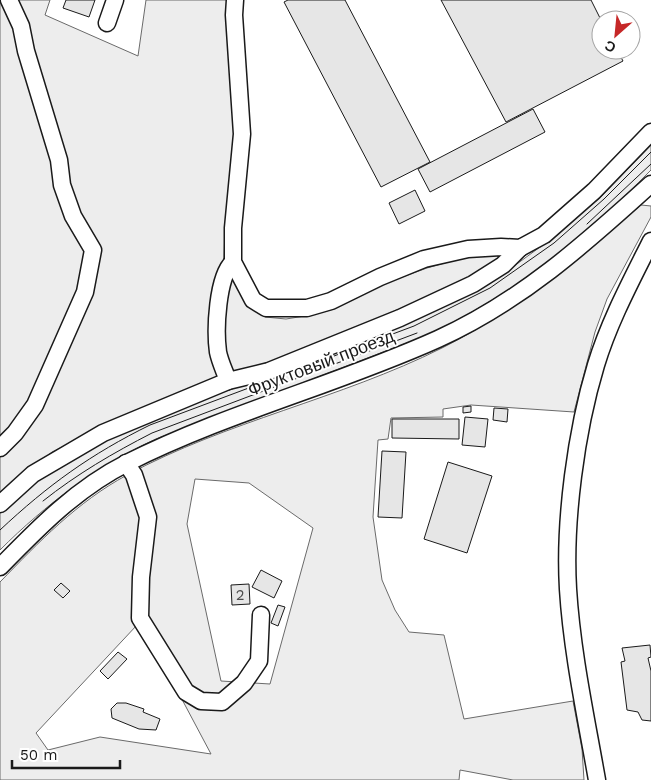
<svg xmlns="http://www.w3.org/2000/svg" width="651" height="780" font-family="'Work Sans',sans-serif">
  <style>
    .green { fill: #ededed; stroke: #6a6a6a; fill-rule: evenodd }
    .building { fill: #e6e6e6; stroke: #1a1a1a }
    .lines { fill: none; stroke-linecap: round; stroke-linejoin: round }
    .minor-casing { stroke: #1a1a1a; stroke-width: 19 }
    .minor { stroke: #fff; stroke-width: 16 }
    .tram { stroke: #1a1a1a; stroke-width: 1 }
    .labels { text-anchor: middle; stroke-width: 4; stroke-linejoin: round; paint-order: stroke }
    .number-label { font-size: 15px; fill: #4d4d4d }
    .street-label { font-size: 18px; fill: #1a1a1a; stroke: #fff }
  </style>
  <rect width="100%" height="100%" fill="#fff"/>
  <g class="green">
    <polygon points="0,0 50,0 45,15 138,56 146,0 228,0 236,136 225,227 224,259 247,304 265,317 286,319 311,315 334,309 383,284 427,268 469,256 495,253 499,258 471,279 399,314 199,390 144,407 52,452 0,496"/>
    <path d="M651 145V170C583 239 509 299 420 338L156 439C97 466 46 504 0 550V512L38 480 107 439 149 418 269 376 449 304 510 269 551 239 602 196Z"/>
    <path d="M641 205 651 206V217L607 299 595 332 574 412 471 405 443 409V417L391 418 388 439 378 440 373 517 382 580 395 610 409 632 444 635 464 719 573 701 582 749 584 780H513L460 770 459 780H0V582C39 542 77 502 127 475 227 421 340 399 442 348 516 311 578 258 641 205ZM195 479 249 483 313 528 270 684 221 681 187 524ZM137 625 143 626 211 754 100 737 48 750 36 733Z"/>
  </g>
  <g class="building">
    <polygon points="66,0 95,0 89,17 63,8"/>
    <polygon points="288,0 345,0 430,162 381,187 284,2"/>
    <polygon points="441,0 591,0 601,20 601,50 617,50 623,61 506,122"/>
    <polygon points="533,109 545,132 430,192 418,169"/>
    <polygon points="415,190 425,211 399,224 389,203"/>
    <polygon points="471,406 471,412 463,413 463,407"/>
    <polygon points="494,408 508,409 507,422 493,420"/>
    <polygon points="465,417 488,419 485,447 462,445"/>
    <polygon points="392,419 459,419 459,439 392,438"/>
    <polygon points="382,451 406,452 402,518 378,517"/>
    <polygon points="448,462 492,476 467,553 424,539"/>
    <polygon points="261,570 282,581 274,598 252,587"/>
    <polygon points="61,583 70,591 63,598 54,590"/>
    <polygon points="249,584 250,604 232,605 231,585"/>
    <polygon points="278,605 285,607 278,626 271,623"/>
    <polygon points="650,645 651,657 648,658 651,671 651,721 642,720 638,712 627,710 621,662 625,661 622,648"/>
    <polygon points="118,652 127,659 108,679 100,671"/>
    <polygon points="117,703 126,703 144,709 143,712 160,719 156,730 139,729 112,718 111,709"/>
  </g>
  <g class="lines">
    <g class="minor-casing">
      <g id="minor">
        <polyline points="235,0 234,15 242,134 233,228 233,262 253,300 266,308 307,308 331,301 380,277 424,259 468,249 501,247 520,248 544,235 594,191 651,132"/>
        <polyline points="107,23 115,0"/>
        <path d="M228 381C225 372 220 362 218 352 215 330 217 277 233 262"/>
        <polyline points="0,448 15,433 35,405 85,292 93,250 73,216 62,185 59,160 26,51 21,26 9,0"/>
        <polyline points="126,463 134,475 148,517 141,577 140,618 186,692 201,701 222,702 244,683 259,661 261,615"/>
        <polyline points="0,504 33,474 103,433 228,381 269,371 400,318 473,284 503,265 520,248"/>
        <path d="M0 567C38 528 77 488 127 463 226 413 336 385 438 339 520 302 585 244 651 184"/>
        <path d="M597 780C586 717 572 653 568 589 564 521 576 431 596 365 609 322 631 281 651 241"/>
      </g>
    </g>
    <use href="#minor" class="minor"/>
    <g class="tram">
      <polyline points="587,224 651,164"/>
      <path d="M43 501C77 474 113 453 152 433L417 333"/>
      <path d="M0 530C48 485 91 454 150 425L414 326 490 288 554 243 604 199 651 152"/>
    </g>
  </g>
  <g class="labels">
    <g class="number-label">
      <text x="240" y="600">2</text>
    </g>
    <g class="street-label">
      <text transform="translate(321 363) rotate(-21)" y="6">Фруктовый проезд</text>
    </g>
  </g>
  <g transform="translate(616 35) rotate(207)"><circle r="24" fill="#ffffff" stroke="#a3a3a3"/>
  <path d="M0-4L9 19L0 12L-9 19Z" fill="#c62828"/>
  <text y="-8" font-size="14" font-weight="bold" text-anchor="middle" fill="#1a1a1a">С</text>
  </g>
  <path d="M12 760v8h108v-8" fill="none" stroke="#1a1a1a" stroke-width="2.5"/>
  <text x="20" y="760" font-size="15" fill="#1a1a1a" stroke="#ffffff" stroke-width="4" paint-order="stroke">50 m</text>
</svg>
